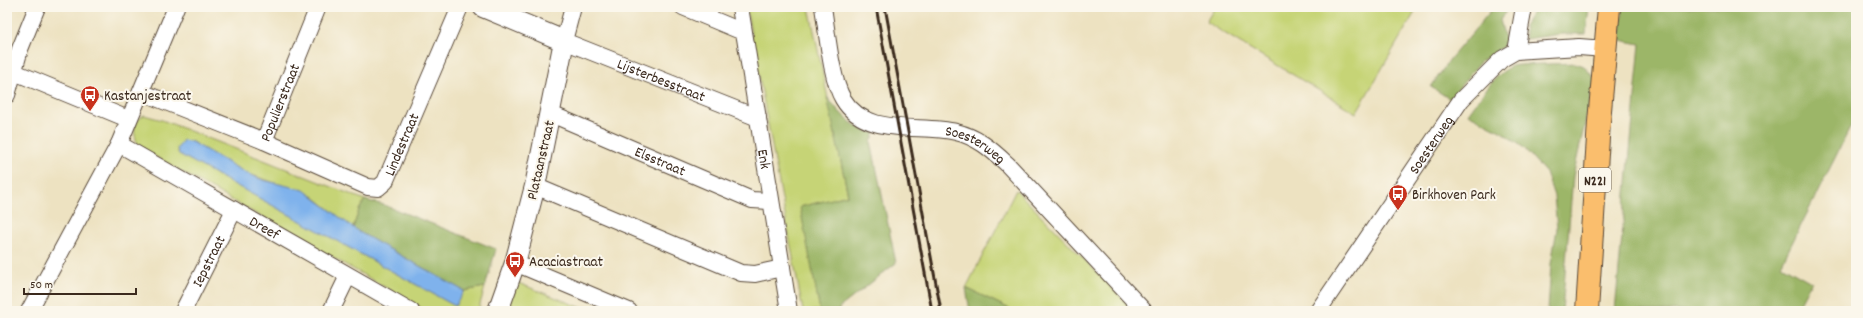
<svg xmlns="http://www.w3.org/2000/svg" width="1863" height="318" font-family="Dekko,sans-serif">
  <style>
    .green { fill: #c6d476; stroke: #807f4a }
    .forest { fill: #9cb667; stroke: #6c7042 }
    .water { fill: #7fb2ec; stroke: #5d6e85 }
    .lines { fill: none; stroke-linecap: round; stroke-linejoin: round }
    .minor-casing { stroke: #564636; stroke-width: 18 }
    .tertiary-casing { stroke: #564636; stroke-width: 22 }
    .primary-casing { stroke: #564636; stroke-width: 24 }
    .minor { stroke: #fff; stroke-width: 16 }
    .tertiary { stroke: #fff; stroke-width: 20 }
    .primary { stroke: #fabe6d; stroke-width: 22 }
    .rail { stroke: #3b2a1e; stroke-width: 3 }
    .labels { text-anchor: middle; stroke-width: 4; stroke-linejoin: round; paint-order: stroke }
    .shield { fill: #fbf7ec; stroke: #75685c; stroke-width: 1 }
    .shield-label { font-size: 14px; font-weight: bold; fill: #3b2a1e }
    .street-label { font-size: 15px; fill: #3b2a1e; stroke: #fbf7ec }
    .poi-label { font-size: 15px; fill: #3b2a1e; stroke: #fbf7ec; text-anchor: start }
  </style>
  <rect width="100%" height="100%" fill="#fbf7ec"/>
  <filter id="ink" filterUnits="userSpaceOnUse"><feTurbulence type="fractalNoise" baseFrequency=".025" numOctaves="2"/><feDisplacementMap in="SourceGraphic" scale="8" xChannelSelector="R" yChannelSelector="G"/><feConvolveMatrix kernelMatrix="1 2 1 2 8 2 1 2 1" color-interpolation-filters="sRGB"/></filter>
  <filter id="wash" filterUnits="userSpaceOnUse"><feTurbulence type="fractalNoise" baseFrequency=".012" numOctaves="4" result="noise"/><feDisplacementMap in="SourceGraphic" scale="16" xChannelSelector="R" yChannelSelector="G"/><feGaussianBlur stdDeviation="0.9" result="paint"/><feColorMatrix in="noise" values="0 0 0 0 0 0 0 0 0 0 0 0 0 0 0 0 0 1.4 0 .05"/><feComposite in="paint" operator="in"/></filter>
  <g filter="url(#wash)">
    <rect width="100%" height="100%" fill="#ede2c1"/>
    <g class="green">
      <polygon points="746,7 809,7 848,195 800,207 834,311 803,311"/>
      <polygon points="1215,7 1418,7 1356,113 1206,22"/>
      <path d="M144 115 162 120 365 200 359 210 353 228 313 196 246 173 192 142 177 149 179 154 455 306 464 291 485 287 478 311H427L140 148C133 136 131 123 144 115Z"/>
      <polygon points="1016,190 1135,311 1014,311 966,288"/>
      <polygon points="513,281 590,311 504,311"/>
    </g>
    <g class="forest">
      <polygon points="1494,7 1509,7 1500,20 1505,39 1503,47 1480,62 1450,99 1431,87 1450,59"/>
      <polygon points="1536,7 1589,7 1586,34 1561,34 1526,39 1524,26"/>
      <polygon points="1623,7 1856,7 1856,126 1852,124 1781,265 1811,282 1796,311 1615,311 1640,44 1620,40"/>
      <path d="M1575 63 1584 66 1595 79 1573 176 1562 311H1548L1551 264 1557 229 1554 196 1546 173 1524 148 1502 132 1468 114C1479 99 1495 74 1512 66 1518 64 1565 64 1575 63Z"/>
      <path d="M827 97C840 113 854 130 875 133L871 142 896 263 839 308V311H820L800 207 848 195Z"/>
      <polygon points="365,200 384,205 496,249 485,287 464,291 359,232 353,228 359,210"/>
      <polygon points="966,288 1014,311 970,311"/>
    </g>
    <polygon class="water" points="183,140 192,142 246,173 263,180 304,190 359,232 464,291 455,306 179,154 177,149"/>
  </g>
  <g filter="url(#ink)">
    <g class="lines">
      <g class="minor-casing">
        <g id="minor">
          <path id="s1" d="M573 7 564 41 758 118"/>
          <polyline points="683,7 743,32"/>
          <path id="s2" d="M740 7 789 311"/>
          <path id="s3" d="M823 7C827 31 831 79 843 99 866 138 920 123 956 132 977 137 991 149 1007 164L1144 311"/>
          <polyline points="1516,51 1524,7"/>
          <polyline points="7,69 128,119"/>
          <path id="s4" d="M141 92 264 141 318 7"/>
          <polyline points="7,95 20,49 37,7"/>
          <path id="s5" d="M551 114 752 200 771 201"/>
          <path id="s6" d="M264 141 368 187 378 188 385 182 460 7"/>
          <path id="s7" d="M119 144 411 311"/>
          <polyline points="535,186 741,273 755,274 782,268"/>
          <polyline points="515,263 629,311"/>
          <polyline points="29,311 119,144 176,7"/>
          <path id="s8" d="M183 311 234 210"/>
          <polyline points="331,311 348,276"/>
          <path id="s9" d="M1318 311 1461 100 1502 59 1516 51 1579 47 1605 49"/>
        </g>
      </g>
      <g class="tertiary-casing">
        <polyline id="tertiary" points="483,7 564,41 535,186 515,263 498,311"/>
      </g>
      <g class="primary-casing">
        <polyline id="primary" points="1587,311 1599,122 1609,7"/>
      </g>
      <use href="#minor" class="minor"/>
      <use href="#tertiary" class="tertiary"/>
      <use href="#primary" class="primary"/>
      <g class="rail">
        <polyline points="876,7 932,311"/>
        <polyline points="885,7 941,311"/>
      </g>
    </g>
  </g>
  <defs>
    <g id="bus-pin" transform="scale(1)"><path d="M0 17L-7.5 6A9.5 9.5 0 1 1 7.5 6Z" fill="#c8321e" stroke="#fbf7ec"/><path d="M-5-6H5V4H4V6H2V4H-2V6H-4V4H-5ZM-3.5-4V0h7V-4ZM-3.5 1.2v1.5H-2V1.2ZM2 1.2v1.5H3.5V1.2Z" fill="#fff"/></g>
  </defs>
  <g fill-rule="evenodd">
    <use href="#bus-pin" x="90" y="95"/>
    <use href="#bus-pin" x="1398" y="194"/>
    <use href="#bus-pin" x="515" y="261"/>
  </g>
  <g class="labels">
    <rect class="shield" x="1579" y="168" width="32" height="24" rx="3"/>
    <g class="shield-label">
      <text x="1595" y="185">N221</text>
    </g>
    <g class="street-label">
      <text dy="5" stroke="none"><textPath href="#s1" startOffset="140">Lijsterbesstraat</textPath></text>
      <text dy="5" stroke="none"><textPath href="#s4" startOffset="174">Populierstraat</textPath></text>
      <text dy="5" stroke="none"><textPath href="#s6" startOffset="174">Lindestraat</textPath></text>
      <text dy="5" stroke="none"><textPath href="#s9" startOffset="201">Soesterweg</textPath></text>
      <text dy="5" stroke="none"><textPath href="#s3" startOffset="240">Soesterweg</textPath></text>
      <text dy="5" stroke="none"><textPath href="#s2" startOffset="154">Enk</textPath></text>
      <text transform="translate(540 160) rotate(-77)" y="5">Plataanstraat</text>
      <text dy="5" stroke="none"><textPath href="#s5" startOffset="119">Elsstraat</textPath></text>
      <text dy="5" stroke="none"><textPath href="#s7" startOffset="168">Dreef</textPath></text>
      <text dy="5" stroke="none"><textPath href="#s8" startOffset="56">Iepstraat</textPath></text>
    </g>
    <g class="poi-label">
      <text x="104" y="100">Kastanjestraat</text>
      <text x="1412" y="199">Birkhoven Park</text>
      <text x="529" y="266">Acaciastraat</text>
    </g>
  </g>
  <rect width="1863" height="318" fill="none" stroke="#fbf7ec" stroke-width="24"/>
  <path d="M24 288v6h112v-6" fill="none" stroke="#3b2a1e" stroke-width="2"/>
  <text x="30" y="288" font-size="12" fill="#3b2a1e" stroke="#fbf7ec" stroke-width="3" paint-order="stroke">50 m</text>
</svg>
